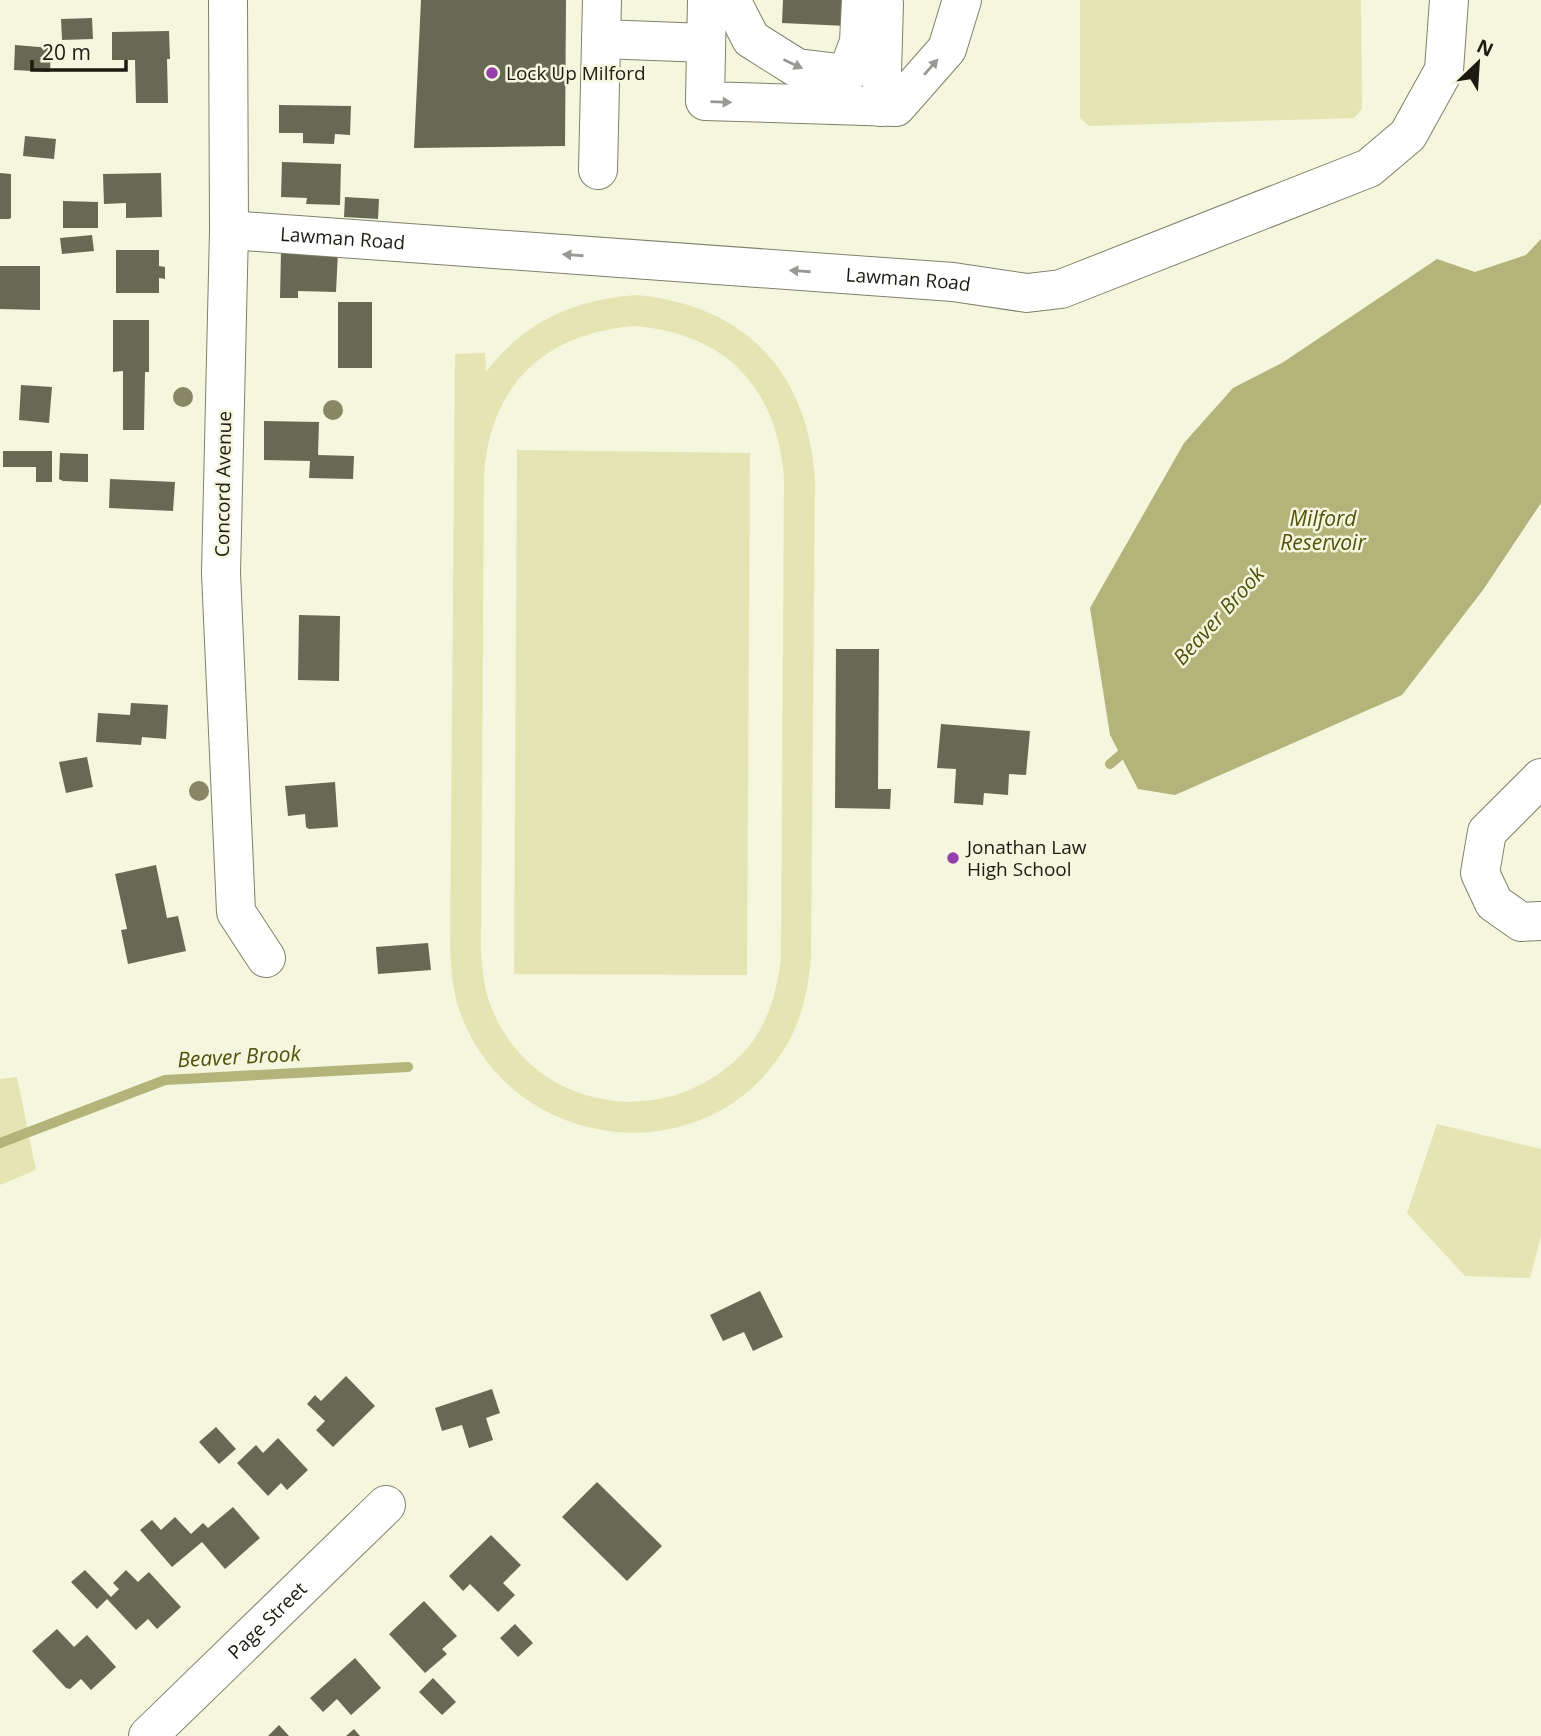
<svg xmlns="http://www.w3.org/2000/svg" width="1541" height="1736" font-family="'Open Sans',sans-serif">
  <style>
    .green { fill: #e4e5b3; fill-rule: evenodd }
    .water { fill: #b2b47a }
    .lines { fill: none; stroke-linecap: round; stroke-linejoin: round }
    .stream { stroke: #b2b47a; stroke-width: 10 }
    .building { fill: #686953 }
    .minor-casing { stroke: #80816a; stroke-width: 40 }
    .minor { stroke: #fff; stroke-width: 38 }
    .tree { fill: #878763 }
    .oneway { fill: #989894 }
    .poi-dot { fill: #963fab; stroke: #f4f6dd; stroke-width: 2.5 }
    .labels { text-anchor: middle; stroke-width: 5; stroke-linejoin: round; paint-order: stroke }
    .poi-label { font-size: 19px; fill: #1b1b12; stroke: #f4f6dd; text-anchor: start }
    .street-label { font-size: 19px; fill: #1b1b12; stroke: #f4f6dd }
    .water-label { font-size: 21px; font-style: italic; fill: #51510d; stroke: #f4f6dd }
  </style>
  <rect width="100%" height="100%" fill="#f4f6dd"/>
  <g class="green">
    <polygon points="1080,0 1361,0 1362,109 1354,118 1089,126 1080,118"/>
    <path d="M636 295C744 305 807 370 815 478L811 959C808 988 803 1015 789 1041 712 1180 506 1155 458 1006 452 987 451 967 450 947L455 354 485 353 486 372C525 321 573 300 636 295ZM635 326C726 334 776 386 784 477L781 958C777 993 767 1029 741 1055 662 1135 526 1109 489 1001 483 984 482 966 481 948L484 474C491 383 546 333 635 326Z"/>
    <polygon points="517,450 750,453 747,975 514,974"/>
    <polygon points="17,1077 36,1170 0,1185 0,1079"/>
    <polygon points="1437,1124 1541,1149 1541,1236 1530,1278 1465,1276 1407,1213"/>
  </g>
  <polygon class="water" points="1541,239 1541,503 1483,590 1402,695 1175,795 1138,789 1110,735 1090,608 1184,443 1233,388 1282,363 1437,259 1475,272 1526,255"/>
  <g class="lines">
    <g class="stream">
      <polyline points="1110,764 1130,747"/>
      <polyline points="0,1143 165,1080 408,1067"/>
    </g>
  </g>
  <g class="building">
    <polygon points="421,0 566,0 565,146 414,148"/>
    <polygon points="783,0 848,0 847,26 782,23"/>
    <polygon points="92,18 93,39 62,40 61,19"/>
    <polygon points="169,31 170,59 167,59 168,103 136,103 135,60 112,60 112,32"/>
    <polygon points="15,45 51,48 50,72 14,70"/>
    <polygon points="279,105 351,106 350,135 335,134 334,144 303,143 303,133 279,133"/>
    <polygon points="25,136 56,139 54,159 23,156"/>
    <polygon points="282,162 341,164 340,205 306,204 307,198 281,197"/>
    <polygon points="0,173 11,174 11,218 9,219 0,219"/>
    <polygon points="161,173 162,217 126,218 126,203 104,204 103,174"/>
    <polygon points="345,197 379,199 378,219 344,217"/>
    <polygon points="63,201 98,202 98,228 63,228"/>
    <polygon points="92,235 94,251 62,254 60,238"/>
    <polygon points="116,250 159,250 159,266 165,267 165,279 159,278 159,293 116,293"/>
    <polygon points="281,251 338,252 336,292 298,291 298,298 280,298"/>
    <polygon points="0,266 40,266 40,310 0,309"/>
    <rect x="338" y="302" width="34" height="66"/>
    <polygon points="113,320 149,320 149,372 145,372 144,430 123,430 123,371 113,372"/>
    <polygon points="21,385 52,387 49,423 19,420"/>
    <polygon points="264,421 319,422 318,455 354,456 353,479 309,478 310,461 264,460"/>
    <polygon points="3,451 52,451 52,482 36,482 36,467 3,467"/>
    <polygon points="60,453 88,454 88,482 63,481 59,479"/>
    <polygon points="110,479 175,482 173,511 109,508"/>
    <polygon points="299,615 340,616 339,681 298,680"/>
    <polygon points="836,649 879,649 878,789 891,789 890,809 835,808"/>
    <polygon points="131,703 168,705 166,739 142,737 141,745 96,742 98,713 130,715"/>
    <polygon points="941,724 1030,731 1026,775 1009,774 1008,795 984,793 983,805 954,803 956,769 937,768"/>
    <polygon points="87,757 93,787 66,793 59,762"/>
    <polygon points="335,782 338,827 309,829 306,827 305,814 288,816 285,786"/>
    <polygon points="156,865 167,918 178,916 186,951 128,964 121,930 127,929 115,874"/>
    <polygon points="428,943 431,970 378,974 376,947"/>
    <polygon points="760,1291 783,1337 753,1351 744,1332 723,1341 710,1315"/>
    <polygon points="346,1376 375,1406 333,1447 316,1430 325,1421 307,1404 315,1395 321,1401"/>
    <polygon points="492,1389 500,1413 486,1418 493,1440 469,1448 462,1425 442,1431 435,1408"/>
    <polygon points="216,1427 236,1449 219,1464 199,1442"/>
    <polygon points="278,1438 308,1470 287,1490 281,1483 268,1496 237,1463 256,1445 263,1453"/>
    <polygon points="597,1482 662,1546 627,1581 562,1517"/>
    <polygon points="233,1507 260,1538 225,1569 202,1542 172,1567 140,1530 152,1520 161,1530 175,1517 191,1534 203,1523 208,1528"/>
    <polygon points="491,1535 521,1565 503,1583 515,1595 498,1612 470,1584 463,1591 449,1576"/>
    <polygon points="85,1570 111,1597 119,1589 113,1583 126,1570 138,1582 149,1572 181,1607 157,1629 148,1619 136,1630 107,1599 97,1609 71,1582"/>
    <polygon points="424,1601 457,1636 442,1649 447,1654 425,1673 389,1634"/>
    <polygon points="515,1624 533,1643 518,1657 500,1638"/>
    <polygon points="57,1629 74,1647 87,1635 116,1667 91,1690 81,1679 70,1689 66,1688 32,1651"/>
    <polygon points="355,1658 381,1688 351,1715 337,1699 323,1712 310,1698"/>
    <polygon points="433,1678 456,1702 442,1715 419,1692"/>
    <polygon points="279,1725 289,1736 268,1736"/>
    <polygon points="354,1729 360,1736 346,1736"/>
  </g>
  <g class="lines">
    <g class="minor-casing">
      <g id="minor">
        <polyline points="228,0 229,230 221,573 236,912 266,958"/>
        <polyline points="707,0 705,101 896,107 947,49 962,0"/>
        <polyline points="731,0 751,39 797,68 847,74 859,42 861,0"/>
        <polyline points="601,39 706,43"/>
        <polyline points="881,107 884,4"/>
        <polyline points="598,170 602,0"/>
        <path id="s1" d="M229 230 953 282 1027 293 1061 289 1369 168 1408 135 1444 70 1449 0"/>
        <polyline points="1541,778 1487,832 1480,873 1494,903 1521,922 1541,921"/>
        <path id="s2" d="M148 1736 386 1505"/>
      </g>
    </g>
    <use href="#minor" class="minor"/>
  </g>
  <g class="tree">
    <circle cx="183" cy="397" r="10"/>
    <circle cx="333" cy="410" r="10"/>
    <circle cx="199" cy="791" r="10"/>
  </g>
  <defs><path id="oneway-solid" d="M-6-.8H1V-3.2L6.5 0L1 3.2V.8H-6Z" transform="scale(1.75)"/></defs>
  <g class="oneway">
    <use href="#oneway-solid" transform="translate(793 64) rotate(25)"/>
    <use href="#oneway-solid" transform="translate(931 67) rotate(-49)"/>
    <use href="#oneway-solid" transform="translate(721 102) rotate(2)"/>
    <use href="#oneway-solid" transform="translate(573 255) rotate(-176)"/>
    <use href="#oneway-solid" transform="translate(800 271) rotate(-176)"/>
  </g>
  <g class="poi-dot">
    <circle cx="492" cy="73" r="7"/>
    <circle cx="953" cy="858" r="7"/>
  </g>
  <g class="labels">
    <g class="poi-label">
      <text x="506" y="80">Lock Up Milford</text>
      <text x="967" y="854">Jonathan Law<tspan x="967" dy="22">High School</tspan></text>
    </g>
    <g class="street-label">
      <text dy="7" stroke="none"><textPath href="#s1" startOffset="114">Lawman Road</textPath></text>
      <text dy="7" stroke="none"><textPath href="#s1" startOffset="681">Lawman Road</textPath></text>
      <text transform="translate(223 484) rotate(-89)" y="7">Concord Avenue</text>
      <text dy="7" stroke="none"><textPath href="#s2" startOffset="166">Page Street</textPath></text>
    </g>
    <g class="water-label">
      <text x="1323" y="526">Milford<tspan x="1323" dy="24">Reservoir</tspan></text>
      <text transform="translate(1219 616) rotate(-48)" y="7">Beaver Brook</text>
      <text transform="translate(239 1057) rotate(-3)" y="7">Beaver Brook</text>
    </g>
  </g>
  <g transform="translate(1478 63) rotate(25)" stroke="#f4f6dd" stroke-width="5" paint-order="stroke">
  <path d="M0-5L12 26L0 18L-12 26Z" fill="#1b1b12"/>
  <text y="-10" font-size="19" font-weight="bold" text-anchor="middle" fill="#1b1b12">N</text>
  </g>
  <path d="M32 60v10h94v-10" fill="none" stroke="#1b1b12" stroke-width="3.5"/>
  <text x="42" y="60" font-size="21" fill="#1b1b12" stroke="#f4f6dd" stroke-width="5" paint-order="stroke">20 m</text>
</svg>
